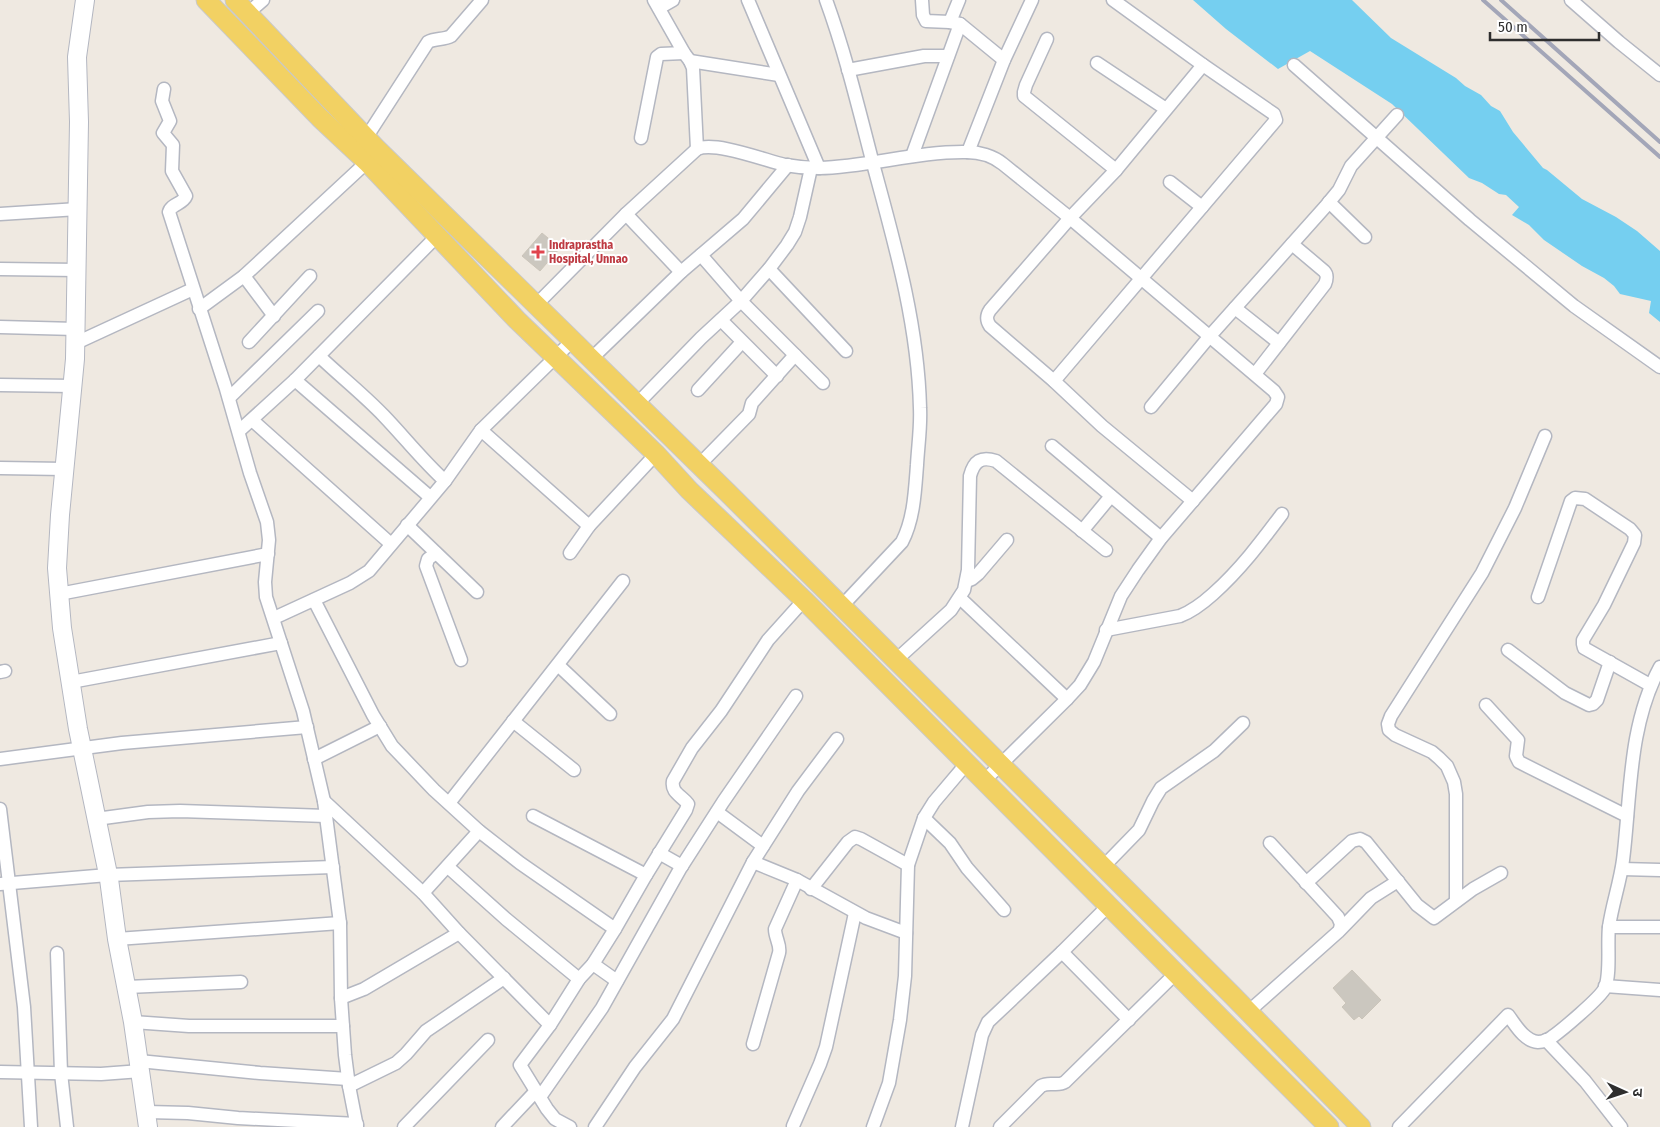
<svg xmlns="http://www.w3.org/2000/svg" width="1660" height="1127" font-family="'Fira Sans Condensed','Noto Sans Devanagari',sans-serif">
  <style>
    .water { fill: #75cff0 }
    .building { fill: #cbc7bf; stroke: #cbc5ba }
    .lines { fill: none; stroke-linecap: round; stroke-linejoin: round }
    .street-casing { stroke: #b4b7c1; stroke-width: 15 }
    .secondary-casing { stroke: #b4b7c1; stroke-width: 20 }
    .primary-casing { stroke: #c9c9c9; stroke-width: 21 }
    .street { stroke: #fff; stroke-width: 12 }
    .secondary { stroke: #fff; stroke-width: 18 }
    .primary { stroke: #f2d163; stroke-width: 19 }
    .rail { stroke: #a3a6b8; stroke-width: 4 }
    .health-dot { fill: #e0444e; stroke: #fff; stroke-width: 2 }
    .labels { text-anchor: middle; stroke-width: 4; stroke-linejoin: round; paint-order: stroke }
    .health-label { font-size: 12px; font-weight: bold; fill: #be3a42; stroke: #fff; text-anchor: start }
  </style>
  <rect width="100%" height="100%" fill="#efe9e1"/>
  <polygon class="water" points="1193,0 1352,0 1391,38 1456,78 1465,86 1481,95 1491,106 1500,111 1513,132 1543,168 1547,170 1582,199 1616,217 1637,231 1660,251 1660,322 1649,313 1651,301 1620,294 1614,286 1604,278 1582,266 1544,240 1529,225 1512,215 1519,207 1506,195 1499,194 1482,183 1469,178 1392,104 1310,51 1278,69 1226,29"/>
  <g class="building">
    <polygon points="542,233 560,248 540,271 522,256"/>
    <polygon points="1352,970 1381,1000 1362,1019 1359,1016 1354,1020 1342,1007 1346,1003 1333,988"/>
  </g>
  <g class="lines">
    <g class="street-casing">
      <g id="street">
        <polyline points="654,0 684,53 690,61 693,68 697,149"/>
        <polyline points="748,0 819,168"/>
        <path d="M826 0C845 52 858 106 872 160 894 241 918 323 920 408 921 427 918 446 917 465 915 491 914 519 902 542L841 607"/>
        <polyline points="922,0 923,15 926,21 950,22 960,24 1004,60"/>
        <polyline points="1571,0 1619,42 1660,75"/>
        <polyline points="659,8 673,0"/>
        <polyline points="248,13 263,0"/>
        <polyline points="950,22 959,0"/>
        <polyline points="1047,39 1026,85 1024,92 1024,96 1116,170"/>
        <polyline points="690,61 779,75"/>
        <polyline points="1097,63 1166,109"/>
        <polyline points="1294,65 1470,220 1574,306 1660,367"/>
        <polyline points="848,70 924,56 948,56"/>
        <path d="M164 89 162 101 170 121 163 133 173 145 172 171 186 196C183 204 171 204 169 212L226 389 250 473 267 522 269 540 265 582 266 597 303 711 324 801 340 923 341 998 345 1055 349 1086 357 1127"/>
        <path d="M366 138 428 42C435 38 444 40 451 36L482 0"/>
        <polyline points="641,138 657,57 661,54 684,53"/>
        <polyline points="968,152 1004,60 1032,0"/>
        <polyline points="912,156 960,24"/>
        <polyline points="1170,182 1202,207"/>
        <polyline points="1329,202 1365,237"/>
        <polyline points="0,214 78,209"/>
        <polyline points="626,214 681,272"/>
        <polyline points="701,255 741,301 823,383"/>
        <polyline points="0,269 78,270"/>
        <polyline points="769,269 846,351"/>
        <polyline points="244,276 274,316"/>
        <path d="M536 305 626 214 697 149C715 141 764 160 785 165 796 167 808 168 819 168 869 167 917 151 967 152 979 152 993 156 1003 164L1070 218 1274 391 1278 397 1276 404 1161 538 1138 570 1121 596 1094 662 1080 685 1067 699 984 781"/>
        <polyline points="1235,308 1279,343"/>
        <polyline points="199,309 244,276 367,162"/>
        <polyline points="721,320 777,376"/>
        <polyline points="0,327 76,329"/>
        <polyline points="249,342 310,276"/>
        <polyline points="76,343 193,289"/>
        <path d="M319 356C340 376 364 395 384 416 405 438 423 461 445 481"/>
        <polyline points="591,359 681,272 743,219 788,165"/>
        <path d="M1255 374 1325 284C1327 279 1328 275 1324 271L1292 244"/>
        <polyline points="295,380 430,497"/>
        <polyline points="1054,381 1276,120 1274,114 1203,65 1113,0"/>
        <polyline points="0,385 73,386"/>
        <polyline points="698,390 742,342"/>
        <polyline points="229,398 318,311"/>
        <polyline points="637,404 701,338 741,301 769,269 787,245 795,232 800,217 811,168"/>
        <polyline points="1151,407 1209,337 1325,207 1339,190 1351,166 1397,115"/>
        <polyline points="252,420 391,544"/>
        <polyline points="481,430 589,526"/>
        <polyline points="239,431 295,380 437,236"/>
        <polyline points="1052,446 1161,538"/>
        <polyline points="699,465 749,414 752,403 795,355"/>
        <polyline points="0,468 65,469"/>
        <path d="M1193 501 1102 426 1054 381 990 326C986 320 986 316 990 310L1070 218 1116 170 1203 65"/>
        <polyline points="407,525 477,592"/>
        <polyline points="1082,531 1111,496"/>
        <polyline points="436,553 428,559 426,566 461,660"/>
        <polyline points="570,553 589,526 656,454"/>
        <polyline points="967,581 972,579 978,574 1007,540"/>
        <polyline points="59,594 268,554"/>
        <polyline points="1538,597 1571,501 1575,498 1585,499 1630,529 1635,535 1634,543 1604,605 1583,640 1583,644 1584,648 1650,685"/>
        <polyline points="960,598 1067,699"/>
        <polyline points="314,600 373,715 392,746 434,790 479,831 520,863 615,929"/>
        <polyline points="274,618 350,583 369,571 445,481 481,430 572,341"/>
        <path d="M1106 630 1180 616C1193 611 1203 603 1213 594 1240 570 1261 542 1282 514"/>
        <polyline points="1508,650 1565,693 1589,705 1593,704 1597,700 1610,662"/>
        <path d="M895 661 951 610 964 590 968 570 970 476C974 461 981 456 996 461L1106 550"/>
        <polyline points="558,665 610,714"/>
        <polyline points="0,672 5,671"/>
        <polyline points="71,682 281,643"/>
        <polyline points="1486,705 1518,740 1516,756 1519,762 1627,816"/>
        <polyline points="513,721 574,770"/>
        <polyline points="0,759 122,743 307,727"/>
        <polyline points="314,759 380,726"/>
        <polyline points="324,801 423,893 459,933 550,1025"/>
        <polyline points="449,803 623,581"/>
        <polyline points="0,809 24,1007 31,1127"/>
        <polyline points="717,812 763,846"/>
        <polyline points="533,816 646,875"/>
        <polyline points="924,818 950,843 967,868 1004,910"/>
        <polyline points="96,819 148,812 180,811 326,816"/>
        <polyline points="1270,843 1338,917 1341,924 1340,929"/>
        <polyline points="659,853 682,866"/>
        <polyline points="753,862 797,880 866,918 906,933"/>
        <polyline points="448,867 506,919 579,979"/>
        <polyline points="1103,867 1139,830 1153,801 1161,788 1214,751 1243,723"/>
        <polyline points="1622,869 1660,870"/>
        <polyline points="1306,883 1352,841 1360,839 1366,842 1417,905 1434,918 1473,889 1501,873"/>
        <polyline points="0,884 108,875 333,867"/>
        <polyline points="811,889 848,842 855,837 861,839 908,865"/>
        <polyline points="423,893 479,831"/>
        <polyline points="1456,901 1456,794 1454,782 1447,766 1439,758 1432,752 1395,735 1389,730 1388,724 1391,716 1482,573 1515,508 1545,436"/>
        <polyline points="1609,927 1660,927"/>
        <polyline points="117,939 340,923"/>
        <polyline points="1062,952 1129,1020"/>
        <polyline points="57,953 61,1073 67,1127"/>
        <polyline points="593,964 617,981"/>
        <polyline points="1605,986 1660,990"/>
        <polyline points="127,987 241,982"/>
        <polyline points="341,998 364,989 459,933"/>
        <polyline points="1248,1012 1338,932 1371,898 1398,881"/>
        <polyline points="133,1022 189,1026 343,1026"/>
        <polyline points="1546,1040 1585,1081 1621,1127"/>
        <path d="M753 1044 779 953C781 945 775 938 775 929L797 880"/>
        <polyline points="139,1061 260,1073 348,1079"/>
        <polyline points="0,1072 101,1074 141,1071"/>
        <polyline points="349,1086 396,1063 406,1054 426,1031 504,978"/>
        <polyline points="540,1097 602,1008 680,869 723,802 796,696"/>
        <polyline points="147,1112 188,1113 238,1118 357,1124"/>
        <polyline points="793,1126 820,1064 826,1047 855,913"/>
        <polyline points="404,1127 488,1040"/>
        <polyline points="502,1127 536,1091"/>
        <path d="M570 1127 555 1119 547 1109 520 1065 550 1025 579 979 593 964 615 929 646 875 686 810 688 804C681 795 671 793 673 781L692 748 721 711 768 640 804 600"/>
        <polyline points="595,1127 635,1067 673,1019 753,862 798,791 837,739"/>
        <polyline points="873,1127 889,1083 900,1020 905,976 908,865 924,818 934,802 967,763"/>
        <polyline points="962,1127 982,1035 988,1022 1062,952 1108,906"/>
        <path d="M1000 1127 1041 1086C1050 1081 1057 1087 1065 1082L1176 973"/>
        <path d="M1399 1127 1508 1015C1515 1024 1524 1041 1538 1042 1543 1042 1548 1040 1552 1037 1562 1030 1600 998 1605 988 1611 973 1607 944 1609 927 1612 905 1620 883 1623 860 1631 796 1628 726 1660 667"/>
      </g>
    </g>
    <g class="secondary-casing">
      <polyline id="secondary" points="85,0 77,57 79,122 75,359 60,515 57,568 62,628 78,729 109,879 117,939 133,1022 148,1127"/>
    </g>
    <g class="primary-casing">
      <g id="primary">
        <polyline points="206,0 320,118 367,162 517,320 656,454 689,490 804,600 1329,1127"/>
        <polyline points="235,0 376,148 727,492 1232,995 1361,1127"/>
      </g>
    </g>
    <use href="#street" class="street"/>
    <use href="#secondary" class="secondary"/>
    <use href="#primary" class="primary"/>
    <g class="rail">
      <polyline points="1483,0 1660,157"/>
      <polyline points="1501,0 1660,142"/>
    </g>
  </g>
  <path class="health-dot" d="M535.5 244.5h5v5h5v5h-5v5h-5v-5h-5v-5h5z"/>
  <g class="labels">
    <g class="health-label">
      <text x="549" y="249">Indraprastha<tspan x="549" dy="14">Hospital, Unnao</tspan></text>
    </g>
  </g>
  <g transform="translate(1625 1092) rotate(93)" stroke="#ffffff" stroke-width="4" paint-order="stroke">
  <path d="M0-4L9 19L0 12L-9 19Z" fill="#2e2e2e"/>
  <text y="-8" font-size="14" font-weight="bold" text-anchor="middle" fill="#2e2e2e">उ</text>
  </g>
  <path d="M1490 32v8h109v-8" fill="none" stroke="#2e2e2e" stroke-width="2.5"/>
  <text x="1498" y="32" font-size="15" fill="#2e2e2e" stroke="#ffffff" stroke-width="4" paint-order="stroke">50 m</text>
</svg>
